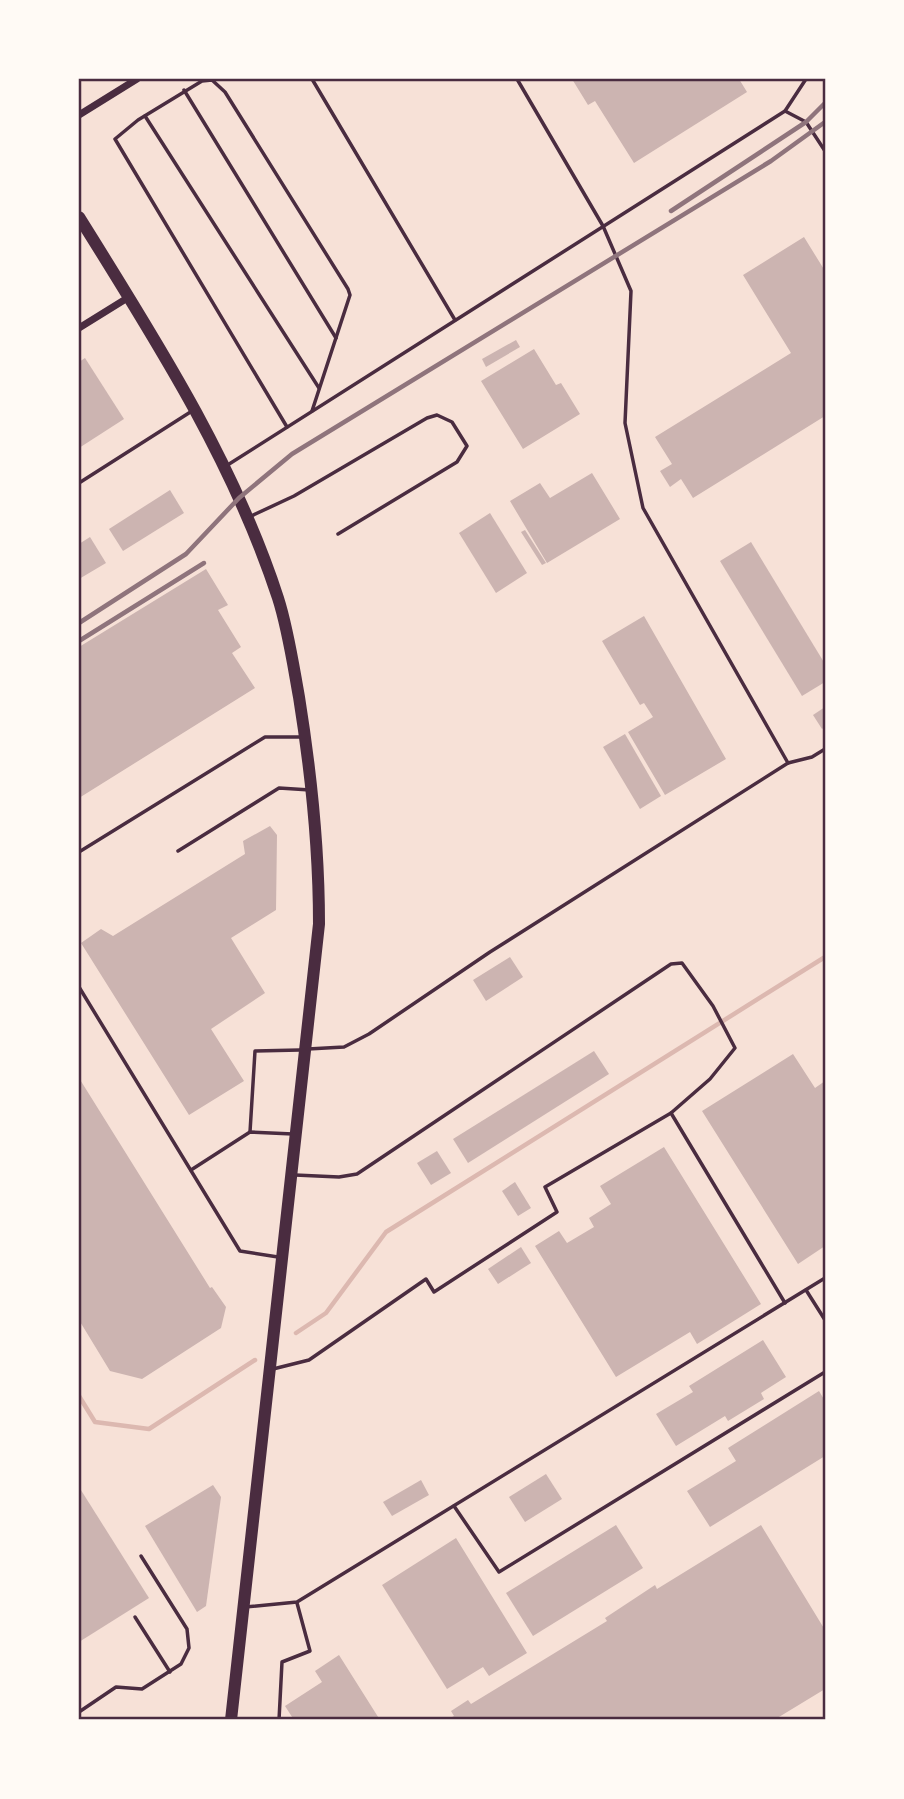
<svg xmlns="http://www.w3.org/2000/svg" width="904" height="1799" font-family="Karla,sans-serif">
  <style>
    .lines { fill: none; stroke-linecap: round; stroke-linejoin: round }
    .stream { stroke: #dcb8b0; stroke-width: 4.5 }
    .building { fill: #ccb4b1 }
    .service { stroke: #4a2c40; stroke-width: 3.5 }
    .minor { stroke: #4a2c40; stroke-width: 7 }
    .primary { stroke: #4a2c40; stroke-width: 12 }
    .rail { stroke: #8f747c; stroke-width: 4.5 }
    .neatline { fill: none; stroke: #4a2c40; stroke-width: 2.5 }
  </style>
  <rect width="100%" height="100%" fill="#f7e1d7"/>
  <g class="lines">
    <g class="stream">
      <polyline points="296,1333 326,1313 386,1232 825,957"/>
      <polyline points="79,1396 95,1422 149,1429 255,1360"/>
    </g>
  </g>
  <g class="building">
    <polygon points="572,79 739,79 747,92 634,163 595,101 588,105"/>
    <polygon points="804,237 825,271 825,416 693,498 681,479 670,487 660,471 672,464 655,437 791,353 743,275"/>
    <polygon points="516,340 520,347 486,367 482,359"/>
    <polygon points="534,349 556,385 561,383 580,414 523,449 481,381"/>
    <polygon points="85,358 124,419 79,448 79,362"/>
    <polygon points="592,473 620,519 547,563 510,501 540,483 550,498"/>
    <polygon points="170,490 184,513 123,551 109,529"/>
    <polygon points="490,513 527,573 496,593 459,533"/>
    <polygon points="525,530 546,563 542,565 521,532"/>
    <polygon points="90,537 106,563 79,579 79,544"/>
    <polygon points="751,542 825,664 825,682 802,696 720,561"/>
    <polygon points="206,569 228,605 218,610 241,647 232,653 255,688 79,798 79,647"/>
    <polygon points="644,616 726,759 665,795 628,732 653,717 644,703 640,705 602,641"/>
    <polygon points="825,707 825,727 822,729 813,715"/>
    <polygon points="625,734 661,796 640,809 603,747"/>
    <polygon points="270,826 277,835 276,910 231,938 265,993 211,1029 244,1081 189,1115 81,943 101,929 113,936 245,854 243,841"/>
    <polygon points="510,957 523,977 486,1001 473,980"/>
    <polygon points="594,1051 609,1074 468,1163 453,1139"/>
    <polygon points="793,1054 815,1088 825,1081 825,1246 798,1264 702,1111"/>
    <polygon points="79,1078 210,1288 212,1287 226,1307 221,1328 142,1379 110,1371 79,1320"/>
    <polygon points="664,1147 761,1304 697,1344 690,1332 616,1377 535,1246 559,1231 567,1243 594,1227 589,1218 611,1204 600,1186"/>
    <polygon points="437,1151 451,1173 431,1185 417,1163"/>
    <polygon points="515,1182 531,1208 518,1216 502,1191"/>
    <polygon points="521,1247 531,1263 498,1284 488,1269"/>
    <polygon points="763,1340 786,1377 761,1393 764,1399 728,1421 725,1416 676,1446 656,1414 693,1392 689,1386"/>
    <polygon points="819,1391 825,1401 825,1456 710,1527 687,1491 736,1461 728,1448"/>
    <polygon points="546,1474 562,1499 525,1522 509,1497"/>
    <polygon points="421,1480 429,1495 392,1516 383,1502"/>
    <polygon points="213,1485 221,1497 206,1606 197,1612 145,1526"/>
    <polygon points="79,1487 149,1598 79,1642"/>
    <polygon points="616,1525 643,1568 533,1636 506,1593"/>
    <polygon points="761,1525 825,1630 825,1689 774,1720 447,1720 454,1716 451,1711 468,1700 471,1704 607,1621 605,1618 655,1585 657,1589"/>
    <polygon points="456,1538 527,1653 489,1676 483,1667 447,1689 382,1585"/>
    <polygon points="339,1655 380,1720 294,1720 285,1706 322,1682 315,1671"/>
  </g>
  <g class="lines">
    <g class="service">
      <polyline points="312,79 455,320"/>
      <polyline points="517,79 603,226 631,291 625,423 643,508 788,763 812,757 825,749"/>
      <polyline points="184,90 336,338"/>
      <polyline points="785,111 806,122 825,151"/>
      <polyline points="145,116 319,388"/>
      <polyline points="287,427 115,139 138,120 202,81 212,80 225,92 348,289 350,295 312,411"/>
      <polyline points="226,466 785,111 806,79"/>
      <polyline points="79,483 192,411"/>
      <polyline points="249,517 294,496 427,418 437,415 452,422 467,446 457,462 338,534"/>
      <polyline points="178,851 279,788 310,790"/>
      <polyline points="79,852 265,737 303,737"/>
      <polyline points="79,987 240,1251 278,1257"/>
      <polyline points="308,1049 344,1047 369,1034 490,952 788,763"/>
      <polyline points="250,1132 255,1051 300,1050"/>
      <polyline points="191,1170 250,1132 293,1134"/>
      <polyline points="295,1175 339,1177 357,1174 671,964 682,963 713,1006 735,1048 710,1079 671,1113"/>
      <polyline points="806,1290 825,1320"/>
      <polyline points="273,1369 309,1360 426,1279 434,1292 557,1212 545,1187 671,1113 785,1303"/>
      <polyline points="454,1506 499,1572 825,1372"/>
      <polyline points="245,1607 297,1602 825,1278"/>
      <polyline points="135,1617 170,1672"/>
      <polyline points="79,1712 116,1687 142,1689 181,1664 189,1648 187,1629 141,1556"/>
      <polyline points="279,1720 282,1662 310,1651 297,1603"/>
    </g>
    <g class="minor">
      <polyline points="79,115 137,79"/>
      <polyline points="79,328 129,297"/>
    </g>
    <path class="primary" d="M79 217C155 339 233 460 278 598 288 629 293 664 299 697 311 772 319 847 319 924L231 1720"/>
    <g class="rail">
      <polyline points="671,211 806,122 825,103"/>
      <polyline points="79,623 186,554 239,498 292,454 771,161 825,122"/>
      <polyline points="79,641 204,563"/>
    </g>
  </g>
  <rect width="904" height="1799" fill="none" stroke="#fffaf5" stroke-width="161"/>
  <rect x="80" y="80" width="744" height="1638" class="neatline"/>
</svg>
